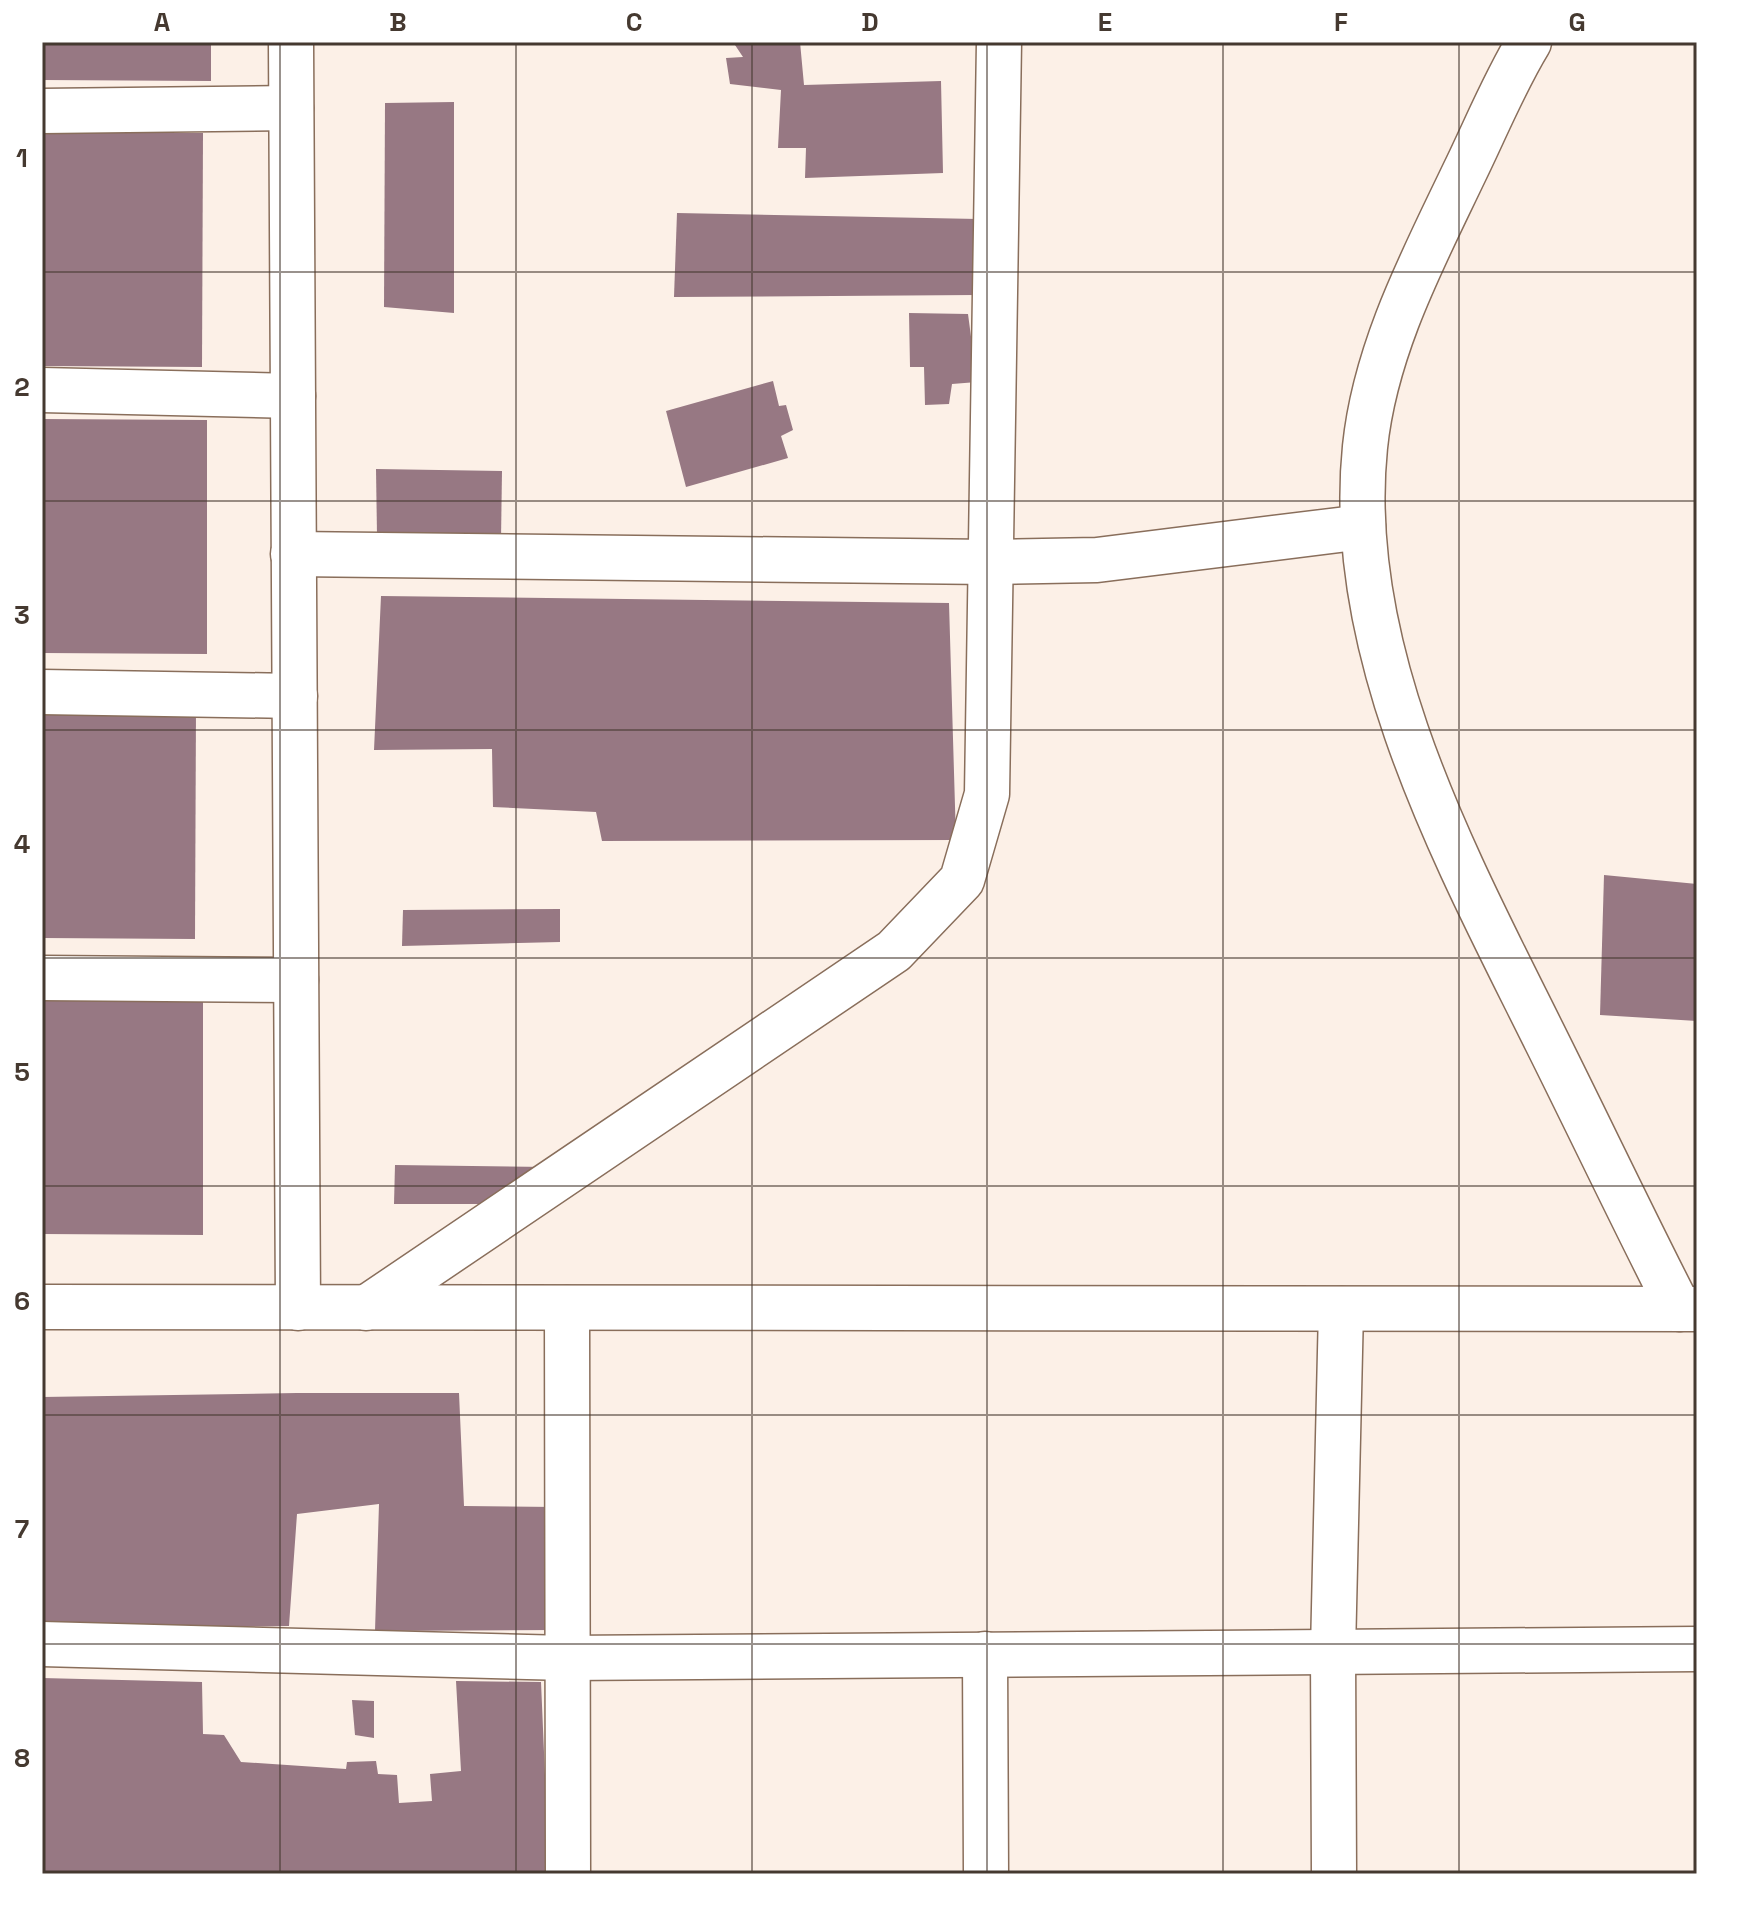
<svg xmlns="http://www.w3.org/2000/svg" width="1739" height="1916" font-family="'Space Grotesk',sans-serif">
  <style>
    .building { fill: #977883 }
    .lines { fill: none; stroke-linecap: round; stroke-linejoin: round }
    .minor-casing { stroke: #896e5b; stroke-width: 47 }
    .tertiary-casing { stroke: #896e5b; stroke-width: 47 }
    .minor { stroke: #fff; stroke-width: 44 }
    .tertiary { stroke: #fff; stroke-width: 44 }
    .grid { fill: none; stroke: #453930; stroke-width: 2; stroke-opacity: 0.55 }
    .neatline { fill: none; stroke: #453930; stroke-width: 3 }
    .grid-label { font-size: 26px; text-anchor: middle; font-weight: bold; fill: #453930 }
  </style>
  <rect width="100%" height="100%" fill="#fcf0e7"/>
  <g class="building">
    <polygon points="42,42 211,42 211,81 42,80"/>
    <polygon points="733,42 800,42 804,85 941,81 943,173 805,178 806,148 778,148 781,90 730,84 726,58 743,57"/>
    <polygon points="454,102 454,313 384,307 385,103"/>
    <polygon points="42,133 203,133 202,367 42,366"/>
    <polygon points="677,213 978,219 976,295 674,297"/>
    <polygon points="909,313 968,314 977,382 952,384 949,404 925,405 924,367 910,367"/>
    <polygon points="773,381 779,406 786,405 793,430 781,436 788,458 686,487 666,411"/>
    <polygon points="42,419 207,420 207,654 42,653"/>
    <polygon points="376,469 502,471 501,540 377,535"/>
    <polygon points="381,596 949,603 956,840 602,841 596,812 493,807 492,749 374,750"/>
    <polygon points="42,705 196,706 195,939 42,938"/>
    <polygon points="1604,875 1697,884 1697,1021 1600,1015"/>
    <polygon points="560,909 560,942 402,946 403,910"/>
    <polygon points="42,1001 203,1001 203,1235 42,1234"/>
    <polygon points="395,1165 547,1167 547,1204 394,1204"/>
    <polygon points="297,1393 459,1393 464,1506 555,1507 557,1630 375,1631 379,1504 297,1514 289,1626 42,1629 42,1397"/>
    <polygon points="42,1678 202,1682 203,1734 224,1735 241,1762 346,1769 347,1762 376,1761 378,1774 397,1775 399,1803 432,1801 430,1774 461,1771 456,1681 541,1682 546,1799 563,1874 42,1874"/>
    <polygon points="352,1700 374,1701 374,1738 355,1735"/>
  </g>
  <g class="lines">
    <g class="minor-casing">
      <g id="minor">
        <path d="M1529 42C1504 83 1486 128 1465 171 1423 259 1375 349 1365 447 1344 651 1454 855 1542 1032 1588 1124 1632 1217 1679 1309"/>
        <polyline points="42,111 291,108"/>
        <polyline points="42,390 293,396"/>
        <polyline points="293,554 991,562 1097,560 1363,527"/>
        <polyline points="42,692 295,696"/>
        <polyline points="42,978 296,980"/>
        <polyline points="366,1308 894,951 962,880 987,794 999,42"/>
        <polyline points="567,1308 568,1874"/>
        <polyline points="42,1644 566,1658 1697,1649"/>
        <polyline points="985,1654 986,1874"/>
        <polyline points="1334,1874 1333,1651 1341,1309"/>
      </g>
    </g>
    <g class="tertiary-casing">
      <g id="tertiary">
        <polyline points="291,42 298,1308"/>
        <polyline points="42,1307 1697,1309"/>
      </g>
    </g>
    <use href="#minor" class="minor"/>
    <use href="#tertiary" class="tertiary"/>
  </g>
  <path class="grid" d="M280 42V1874M516 42V1874M752 42V1874M987 42V1874M1223 42V1874M1459 42V1874M42 272H1697M42 501H1697M42 730H1697M42 958H1697M42 1186H1697M42 1415H1697M42 1644H1697"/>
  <rect width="1739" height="1916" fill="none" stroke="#ffffff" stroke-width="88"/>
  <rect x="44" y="44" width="1651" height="1828" class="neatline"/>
  <g class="grid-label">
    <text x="162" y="31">A</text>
    <text x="398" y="31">B</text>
    <text x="634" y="31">C</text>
    <text x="870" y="31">D</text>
    <text x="1105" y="31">E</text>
    <text x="1341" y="31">F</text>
    <text x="1577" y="31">G</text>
    <text x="22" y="167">1</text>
    <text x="22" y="396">2</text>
    <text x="22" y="624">3</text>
    <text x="22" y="853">4</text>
    <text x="22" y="1081">5</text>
    <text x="22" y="1310">6</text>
    <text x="22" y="1538">7</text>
    <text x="22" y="1767">8</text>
  </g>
</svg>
